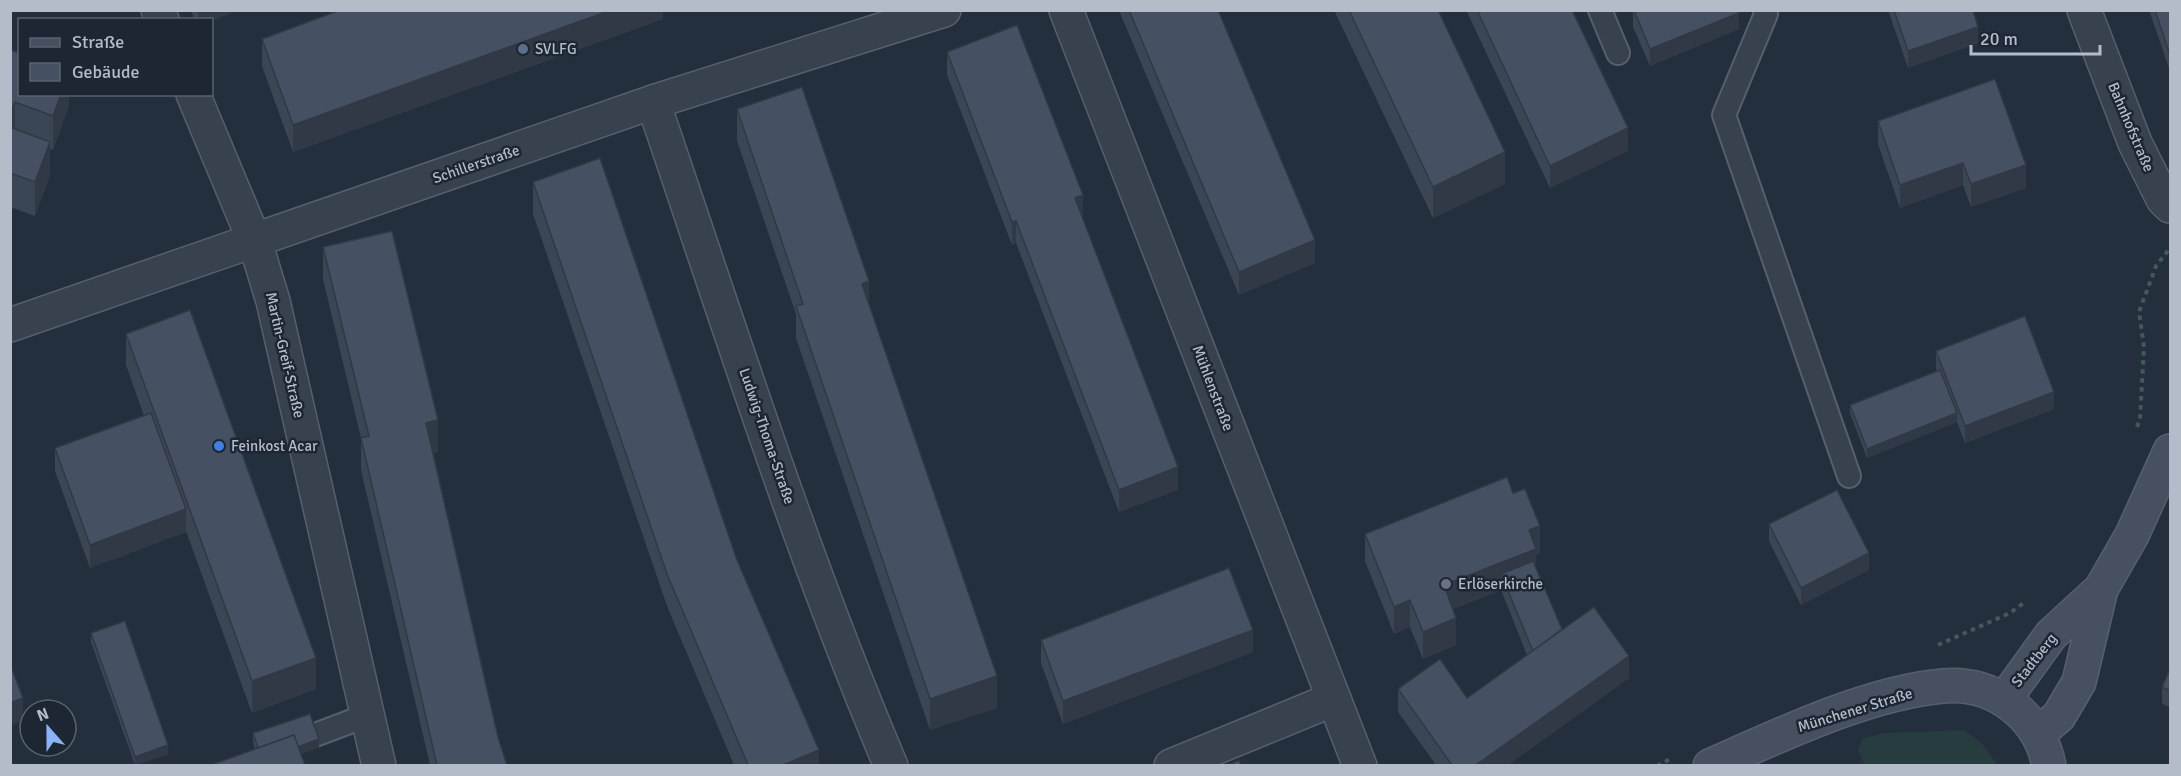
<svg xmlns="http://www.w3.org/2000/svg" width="2181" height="776" font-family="Signika,sans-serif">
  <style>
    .green { fill: #263c3f }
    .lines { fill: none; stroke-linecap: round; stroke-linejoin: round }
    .lane-casing { stroke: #565f6c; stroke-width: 26 }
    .street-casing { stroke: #565f6c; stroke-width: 36 }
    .secondary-casing { stroke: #565f6c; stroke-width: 36 }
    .path { stroke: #44595c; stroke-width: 4; stroke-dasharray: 4.5 4.5; stroke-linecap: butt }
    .lane { stroke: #38414e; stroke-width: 22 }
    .street { stroke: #38414e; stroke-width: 33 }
    .secondary { stroke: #465061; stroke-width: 33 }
    .wall { fill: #3b4654 }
    .shaded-wall { fill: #303945 }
    .building { fill: #455162; stroke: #303945; stroke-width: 1.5 }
    .service-dot { fill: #5c6f8a; stroke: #1d2633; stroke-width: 2 }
    .shop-dot { fill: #3f7fe0; stroke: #1d2633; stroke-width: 2 }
    .worship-dot { fill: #6b7280; stroke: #1d2633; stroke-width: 2 }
    .labels { text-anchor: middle; stroke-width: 5; stroke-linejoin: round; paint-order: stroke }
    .poi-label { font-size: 15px; fill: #b4bcc9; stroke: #1d2633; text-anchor: start }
    .street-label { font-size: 15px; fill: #b4bcc9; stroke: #1d2633 }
  </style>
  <rect width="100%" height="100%" fill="#242f3e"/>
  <polygon class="green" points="1964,730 1982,743 1997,765 1868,765 1864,764 1858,750 1863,738 1886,733"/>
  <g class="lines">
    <g class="lane-casing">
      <g id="lane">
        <polyline points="1600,10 1618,53"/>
        <polyline points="1765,10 1766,14 1724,115 1849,476"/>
        <polyline points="315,735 368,715"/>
      </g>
    </g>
    <g class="street-casing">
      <g id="street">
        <polyline points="158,10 162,20"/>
        <polyline points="1066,10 1360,766"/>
        <polyline points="2084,10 2135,143 2163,199 2170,206"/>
        <polyline points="193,94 255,242 273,301 379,766"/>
        <path d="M653 102C729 325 799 549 891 766"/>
        <polyline points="10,325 653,102 944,10"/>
        <polyline points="1171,766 1334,699"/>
      </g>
    </g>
    <g class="secondary-casing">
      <g id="secondary">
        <polyline points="2004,700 2051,635 2101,589 2132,535 2170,451"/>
        <polyline points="2038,734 2059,716 2079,682 2101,589"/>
        <path d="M1710 766C1780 735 1867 693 1943 686 1994 681 2040 716 2049 766"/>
      </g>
    </g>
    <g class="path">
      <polyline points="2137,427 2140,419 2144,347 2139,312 2156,266 2170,248"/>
      <polyline points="1938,645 2010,613 2025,602"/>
      <polyline points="1657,766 1672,758"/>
    </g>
    <use href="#lane" class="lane"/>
    <use href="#street" class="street"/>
    <use href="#secondary" class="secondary"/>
  </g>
  <g class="wall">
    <polygon points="191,10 237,10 212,21 212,20 195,20"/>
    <polygon points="663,10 663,19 293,152 262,66 262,39"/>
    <polygon points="1120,10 1218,10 1315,263 1239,295 1120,13"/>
    <polygon points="1334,10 1438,10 1505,184 1433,218"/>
    <polygon points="1466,10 1572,10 1628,151 1550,188"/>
    <polygon points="1633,10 1739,29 1650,66 1633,27"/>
    <polygon points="1888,10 1973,10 1978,43 1908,68"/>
    <polygon points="2149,10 2170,10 2170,71"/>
    <polygon points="10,50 69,94 69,105 53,150 50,148 50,175 35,216 10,207"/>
    <polygon points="947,52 1083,218 1178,490 1119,512 1016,243 1012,245 947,75"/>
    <polygon points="737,109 997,708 930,730 796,338 796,314 737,141"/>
    <polygon points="1878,121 2026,188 1971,207 1963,185 1900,208 1878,144"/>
    <polygon points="533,182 819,765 734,765 667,606 533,214"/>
    <polygon points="323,247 438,452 433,453 498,737 507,765 430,765 361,470 361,438 323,279"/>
    <polygon points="126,334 316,689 252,713 186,531 186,532 90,568 55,471 55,448 144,416 126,365"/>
    <polygon points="1936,351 2054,409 1965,443 1957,422 1867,458 1850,413 1850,405 1937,371 1936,368"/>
    <polygon points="1769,524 1869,570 1801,605 1769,541"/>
    <polygon points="1365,534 1540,553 1536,555 1536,567 1562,629 1629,678 1508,765 1436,765 1398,712 1398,689 1467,698 1527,655 1501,590 1453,609 1456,645 1423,659 1410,627 1394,634 1365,561"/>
    <polygon points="91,633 168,754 135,765 91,642"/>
    <polygon points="1041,640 1253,652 1063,724 1041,663"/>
    <polygon points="2170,669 2170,707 2162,704 2162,687"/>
    <polygon points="253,733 319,748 255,749 253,742"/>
  </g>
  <g class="shaded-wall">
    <polygon points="198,10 237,10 212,21 212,20 198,20"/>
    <polygon points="611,10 663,10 663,19 293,152 293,125"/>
    <polygon points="1739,13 1739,29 1650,66 1650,49"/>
    <polygon points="1978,27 1978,43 1908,68 1908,51"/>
    <polygon points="61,94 69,94 69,105 53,150 53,116"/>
    <polygon points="15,102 15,136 10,149 10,115"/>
    <polygon points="1628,128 1628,151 1550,188 1550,166"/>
    <polygon points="50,142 50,175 35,216 35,182"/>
    <polygon points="1505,152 1505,184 1433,218 1433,187"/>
    <polygon points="1963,163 1963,185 1900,208 1900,185"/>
    <polygon points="2026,165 2026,188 1971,207 1971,184"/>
    <polygon points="1083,195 1083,218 1075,198"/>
    <polygon points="1016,221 1016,243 1012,245 1012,222"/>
    <polygon points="1315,240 1315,263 1239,295 1239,272"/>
    <polygon points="869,281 869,313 862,284"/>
    <polygon points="2054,392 2054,409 1965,443 1965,426"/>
    <polygon points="1957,413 1957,422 1867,458 1867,449"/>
    <polygon points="438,420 438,452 426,454 426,423"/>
    <polygon points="1178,467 1178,490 1119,512 1119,490"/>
    <polygon points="186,509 186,532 90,568 90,545"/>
    <polygon points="1540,526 1540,553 1536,555 1536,576 1501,574 1501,590 1444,612 1444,585 1529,530"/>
    <polygon points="1869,553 1869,570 1801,605 1801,588"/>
    <polygon points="1410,600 1410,627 1394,634 1394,607"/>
    <polygon points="1456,618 1456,645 1423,659 1423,632"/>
    <polygon points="1253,630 1253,652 1063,724 1063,701"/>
    <polygon points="1629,656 1629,678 1508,765 1476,765"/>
    <polygon points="316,658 316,689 252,713 252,681"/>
    <polygon points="997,676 997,708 930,730 930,699"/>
    <polygon points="23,698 23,721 10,726 10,703"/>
    <polygon points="319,739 319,748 269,765 262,759"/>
    <polygon points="168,745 168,754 135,765 135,757"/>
    <polygon points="819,750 819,765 783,765"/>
  </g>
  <g class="building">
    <polygon points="340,10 611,10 293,125 262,39"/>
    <polygon points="1129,10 1218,10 1315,240 1239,272"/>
    <polygon points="1349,10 1438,10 1505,152 1433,187"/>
    <polygon points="1477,10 1572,10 1628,128 1550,166"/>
    <polygon points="1634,10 1738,10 1739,13 1650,49"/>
    <polygon points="1894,10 1973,10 1978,27 1908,51"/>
    <polygon points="2155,10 2170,10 2170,55"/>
    <polygon points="1017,25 1083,195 1075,198 1178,467 1119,490 1016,221 1012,222 947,52"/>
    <polygon points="10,50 20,53 20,94 61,94 53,116 15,102 10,115"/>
    <polygon points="1995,79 2026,165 1971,184 1963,163 1900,185 1878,121"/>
    <polygon points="802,87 869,281 862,284 997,676 930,699 796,306 803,304 737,109"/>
    <polygon points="10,127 50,142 35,182 10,173"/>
    <polygon points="600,158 737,560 819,750 783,765 748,765 667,574 533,182"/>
    <polygon points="392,231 438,420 426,423 498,737 507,765 437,765 361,438 369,436 323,247"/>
    <polygon points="190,310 316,658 252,681 126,334"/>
    <polygon points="2025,316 2054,392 1965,426 1936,351"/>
    <polygon points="1940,370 1957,413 1867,449 1850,405"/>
    <polygon points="151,413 186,509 90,545 55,448"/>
    <polygon points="1507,477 1513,493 1525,489 1540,526 1529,530 1536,549 1444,585 1456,618 1423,632 1410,600 1394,607 1365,534"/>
    <polygon points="1837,490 1869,553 1801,588 1769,524"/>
    <polygon points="1533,561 1562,629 1533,651 1501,574"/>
    <polygon points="1229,568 1253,630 1063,701 1041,640"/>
    <polygon points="1594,607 1629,656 1476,765 1452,765 1398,689 1440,659 1467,698"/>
    <polygon points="125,621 168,745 135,757 91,633"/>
    <polygon points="10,664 23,698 10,703"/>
    <polygon points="2170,669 2170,691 2162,687"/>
    <polygon points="310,714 319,739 298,747 294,735 258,748 253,733"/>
    <polygon points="294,735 305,765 211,765"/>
    <polygon points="1239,760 1241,765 1229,765"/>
  </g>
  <circle class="service-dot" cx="523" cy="49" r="6"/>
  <circle class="shop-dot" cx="219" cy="446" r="6"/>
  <circle class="worship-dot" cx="1446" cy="584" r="6"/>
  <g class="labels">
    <g class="poi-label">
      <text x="535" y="54">SVLFG</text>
      <text x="231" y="451">Feinkost Acar</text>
      <text x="1458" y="589">Erlöserkirche</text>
    </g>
    <g class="street-label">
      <text transform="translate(2131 127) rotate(67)" y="5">Bahnhofstraße</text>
      <text transform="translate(476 164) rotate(-19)" y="5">Schillerstraße</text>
      <text transform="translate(285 355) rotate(77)" y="5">Martin-Greif-Straße</text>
      <text transform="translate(1213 388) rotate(69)" y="5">Mühlenstraße</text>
      <text transform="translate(767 436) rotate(71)" y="5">Ludwig-Thoma-Straße</text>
      <text transform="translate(2034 660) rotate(-52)" y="5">Stadtberg</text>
      <text transform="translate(1855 710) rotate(-17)" y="5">Münchener Straße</text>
    </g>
  </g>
  <rect width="2181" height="776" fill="none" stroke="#b4bcc9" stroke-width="24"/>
  <rect x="18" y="18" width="195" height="78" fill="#1d2633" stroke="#59626f" stroke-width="1.5"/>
  <rect x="30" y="38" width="30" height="9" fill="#465061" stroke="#59626f" stroke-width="1.5"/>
  <text x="72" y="48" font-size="18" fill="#b4bcc9">Straße</text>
  <rect x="30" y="63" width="30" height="18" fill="#455162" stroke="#59626f" stroke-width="1.5"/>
  <text x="72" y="78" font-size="18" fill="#b4bcc9">Gebäude</text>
  <g transform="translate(48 728) rotate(339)"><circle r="28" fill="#1d2633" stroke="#59626f" stroke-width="1.5"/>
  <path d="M0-4.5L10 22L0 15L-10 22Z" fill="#8ab4f8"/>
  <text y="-9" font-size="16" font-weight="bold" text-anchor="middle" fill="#b4bcc9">N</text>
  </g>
  <path d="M1971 45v9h129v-9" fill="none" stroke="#b4bcc9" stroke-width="3"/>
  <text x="1980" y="45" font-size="18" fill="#b4bcc9" stroke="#1d2633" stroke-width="4.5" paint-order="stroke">20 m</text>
</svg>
